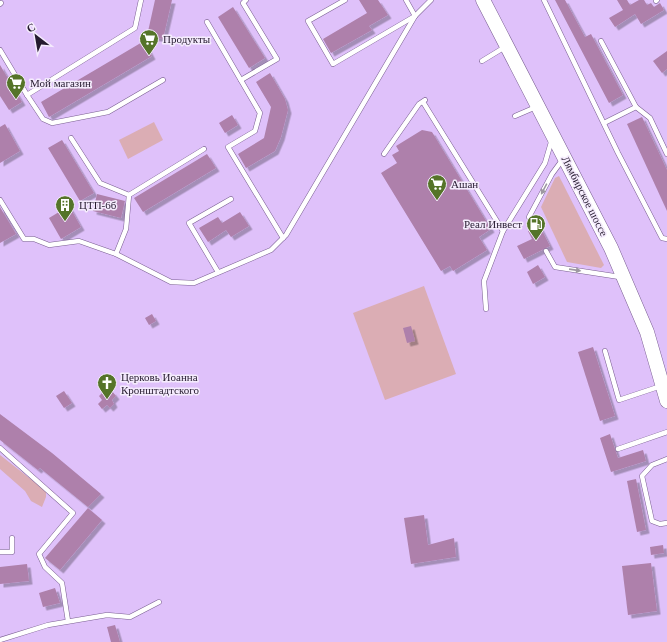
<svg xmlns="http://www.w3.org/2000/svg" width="667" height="642" font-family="Georgia,serif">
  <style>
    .green { fill: #dbadb4 }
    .building { fill: #ae80ab; filter: url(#shadow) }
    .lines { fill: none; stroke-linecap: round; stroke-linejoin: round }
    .lane-casing { stroke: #7a5f92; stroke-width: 5.5 }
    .primary-casing { stroke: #7a5f92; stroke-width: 15 }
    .lane { stroke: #fff; stroke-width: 4.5 }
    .primary { stroke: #fff; stroke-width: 14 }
    .oneway { fill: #9d98a1 }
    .labels { text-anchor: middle; stroke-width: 3; stroke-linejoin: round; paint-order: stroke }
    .poi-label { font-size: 11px; fill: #251a2f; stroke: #f5ecfd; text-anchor: start }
    .street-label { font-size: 11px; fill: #251a2f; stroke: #f5ecfd }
  </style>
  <defs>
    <filter id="shadow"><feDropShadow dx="3.5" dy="3.5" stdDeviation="0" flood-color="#0004"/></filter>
  </defs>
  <rect width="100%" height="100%" fill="#dfc1fa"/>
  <g class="green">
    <polygon points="154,122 163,140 128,159 119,140"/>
    <polygon points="559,176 604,265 601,268 567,262 541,207 555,178"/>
    <polygon points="424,286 456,374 385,400 353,313"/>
    <polygon points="0,455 46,491 46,497 42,507 31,501 25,491 0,469"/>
  </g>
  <g class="building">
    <polygon points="155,0 172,0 163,39 147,36"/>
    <polygon points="359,0 378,0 388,15 369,26 372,30 331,53 323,39 367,13"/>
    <polygon points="555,0 565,0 585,37 591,34 623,95 609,103"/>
    <polygon points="617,0 627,0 630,5 639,0 644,0 647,5 651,3 654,7 660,3 664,10 641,24 635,14 615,27 609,18 623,10"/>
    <polygon points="233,7 265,58 249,68 218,17"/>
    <polygon points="144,41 152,56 49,117 41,102"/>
    <polygon points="667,51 667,69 662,73 653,61"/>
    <polygon points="0,65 22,102 9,110 0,96"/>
    <polygon points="270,73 285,99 288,110 281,137 275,151 246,168 238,154 264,138 271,107 256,82"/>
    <polygon points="232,115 238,125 225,133 219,123"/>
    <polygon points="642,117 667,170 667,211 627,124"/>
    <polygon points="5,124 20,151 0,163 0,127"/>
    <polygon points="422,130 432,132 491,229 479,237 487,250 453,271 450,266 441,271 381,173 397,163 392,155 399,151 396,146"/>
    <polygon points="62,140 94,193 80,201 48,148"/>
    <polygon points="207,154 216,168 143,212 134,198"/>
    <polygon points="97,194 125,201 121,218 93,211"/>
    <polygon points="69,206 81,227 61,239 49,218"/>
    <polygon points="0,207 16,234 0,243"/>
    <polygon points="240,212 249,226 231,237 226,230 208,242 199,228 218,217 222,223"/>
    <polygon points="539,225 550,246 524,259 517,246 532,239 528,231 536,230"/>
    <polygon points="538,265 545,277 533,284 527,272"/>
    <polygon points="152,314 156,321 149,325 145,318"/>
    <polygon points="411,326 415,341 407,343 403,328"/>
    <polygon points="593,347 615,416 600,421 578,352"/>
    <polygon points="64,391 72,403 64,408 56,396"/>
    <polygon points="104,391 107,396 112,391 116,396 112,400 114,404 110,408 107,405 102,409 98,404 102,400 99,396"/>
    <polygon points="0,414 52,453 101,494 88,507 40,468 38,470 0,440"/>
    <polygon points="610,434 618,458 643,450 646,461 611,472 600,438"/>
    <polygon points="636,479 646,530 637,532 627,481"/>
    <polygon points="88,508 102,520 60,570 45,558"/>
    <polygon points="424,515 428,545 454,538 456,557 411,564 404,518"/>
    <polygon points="663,545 664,553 651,555 650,547"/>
    <polygon points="651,563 657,611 628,615 622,566"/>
    <polygon points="27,564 29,581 0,584 0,567"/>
    <polygon points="55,588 60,603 43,607 39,593"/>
    <polygon points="115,625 120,642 111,642 107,627"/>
  </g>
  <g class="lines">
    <g class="lane-casing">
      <g id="lane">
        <polyline points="345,0 308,21 333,64 415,16 406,0"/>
        <polyline points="544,0 618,153 662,238 667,239"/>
        <polyline points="656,1 657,0"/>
        <polyline points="0,4 1,3"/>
        <polyline points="207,22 260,113 255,131 228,147 283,238"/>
        <polyline points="601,41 636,107 650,118 667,154"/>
        <polyline points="0,50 27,95 135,28 141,0"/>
        <polyline points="482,61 505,47"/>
        <polyline points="241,80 277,59 243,3 246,0"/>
        <polyline points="27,95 43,119 52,123 108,112 163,80"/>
        <polyline points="423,102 503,231"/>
        <polyline points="515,116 536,107"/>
        <polyline points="604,123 636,107"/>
        <polyline points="71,138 100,183 129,195 126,229 116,254 171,282 194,283 271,250 286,235 415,16 431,0"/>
        <polyline points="384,154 419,104 425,100"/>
        <polyline points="129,195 204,149"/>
        <polyline points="0,200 24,239 34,239 49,245 79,241 116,254"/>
        <polyline points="534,227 529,217 552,174 563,159"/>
        <polyline points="546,251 555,267 620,277"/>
        <polyline points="218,272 189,223 231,199"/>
        <polyline points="486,309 484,281 503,231 545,163 552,139"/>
        <polyline points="605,351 619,400 661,386"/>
        <polyline points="0,448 73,513 39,554 45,567 62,583 68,621"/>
        <polyline points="618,449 667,432"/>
        <polyline points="667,459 652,465 642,476 652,521 660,524 667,523"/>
        <polyline points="0,552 12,552 12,538"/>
        <polyline points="0,640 48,625 107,615 130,617 159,602"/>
      </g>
    </g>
    <g class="primary-casing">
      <polyline id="primary" points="483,0 611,248 647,332 667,401"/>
    </g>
    <use href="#lane" class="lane"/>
    <use href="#primary" class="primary"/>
  </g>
  <defs><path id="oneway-solid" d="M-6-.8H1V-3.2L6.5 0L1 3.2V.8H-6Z"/></defs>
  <g class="oneway">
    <use href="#oneway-solid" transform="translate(544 189) rotate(118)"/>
    <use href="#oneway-solid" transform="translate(575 270) rotate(8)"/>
  </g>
  <defs>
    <g id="supermarket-pin" transform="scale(1)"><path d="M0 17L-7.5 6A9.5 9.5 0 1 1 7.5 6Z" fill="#557429" stroke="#f5ecfd"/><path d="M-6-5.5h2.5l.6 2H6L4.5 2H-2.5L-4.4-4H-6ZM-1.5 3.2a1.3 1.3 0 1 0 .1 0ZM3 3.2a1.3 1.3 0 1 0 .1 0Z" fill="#fff"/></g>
    <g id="building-pin" transform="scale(1)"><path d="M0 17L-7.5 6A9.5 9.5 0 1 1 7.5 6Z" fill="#557429" stroke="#f5ecfd"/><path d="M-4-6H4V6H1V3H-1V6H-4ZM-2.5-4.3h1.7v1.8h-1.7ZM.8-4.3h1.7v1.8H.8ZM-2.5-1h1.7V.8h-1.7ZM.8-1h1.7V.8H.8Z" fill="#fff"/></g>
    <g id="fuel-pin" transform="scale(1)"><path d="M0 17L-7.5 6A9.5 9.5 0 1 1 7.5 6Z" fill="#557429" stroke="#f5ecfd"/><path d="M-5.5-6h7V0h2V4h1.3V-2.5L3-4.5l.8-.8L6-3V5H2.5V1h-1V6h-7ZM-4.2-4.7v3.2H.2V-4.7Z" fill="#fff"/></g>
    <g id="church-pin" transform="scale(1)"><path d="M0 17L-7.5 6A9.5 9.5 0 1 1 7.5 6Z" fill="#557429" stroke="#f5ecfd"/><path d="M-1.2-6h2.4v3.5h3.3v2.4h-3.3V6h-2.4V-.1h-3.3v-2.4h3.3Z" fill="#fff"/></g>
  </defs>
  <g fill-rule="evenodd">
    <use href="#supermarket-pin" x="149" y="39"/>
    <use href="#supermarket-pin" x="16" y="83"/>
    <use href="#supermarket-pin" x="437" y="184"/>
    <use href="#building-pin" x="65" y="205"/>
    <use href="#fuel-pin" x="536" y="224"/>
    <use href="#church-pin" x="107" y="383"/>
  </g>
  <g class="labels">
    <g class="poi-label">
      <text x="163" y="43">Продукты</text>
      <text x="30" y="87">Мой магазин</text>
      <text x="451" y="188">Ашан</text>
      <text x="79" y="209">ЦТП-6б</text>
      <text x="522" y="228" text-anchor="end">Реал Инвест</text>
      <text x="121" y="381">Церковь Иоанна<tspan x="121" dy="13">Кронштадтского</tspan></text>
    </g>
    <g class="street-label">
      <text transform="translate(585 196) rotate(63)" y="4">Лямбирское шоссе</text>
    </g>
  </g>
  <g transform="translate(36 36) rotate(329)" stroke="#f5ecfd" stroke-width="3" paint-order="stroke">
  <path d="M0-3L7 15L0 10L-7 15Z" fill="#251a2f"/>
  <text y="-6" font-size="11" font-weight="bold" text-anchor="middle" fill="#251a2f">С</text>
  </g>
</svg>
